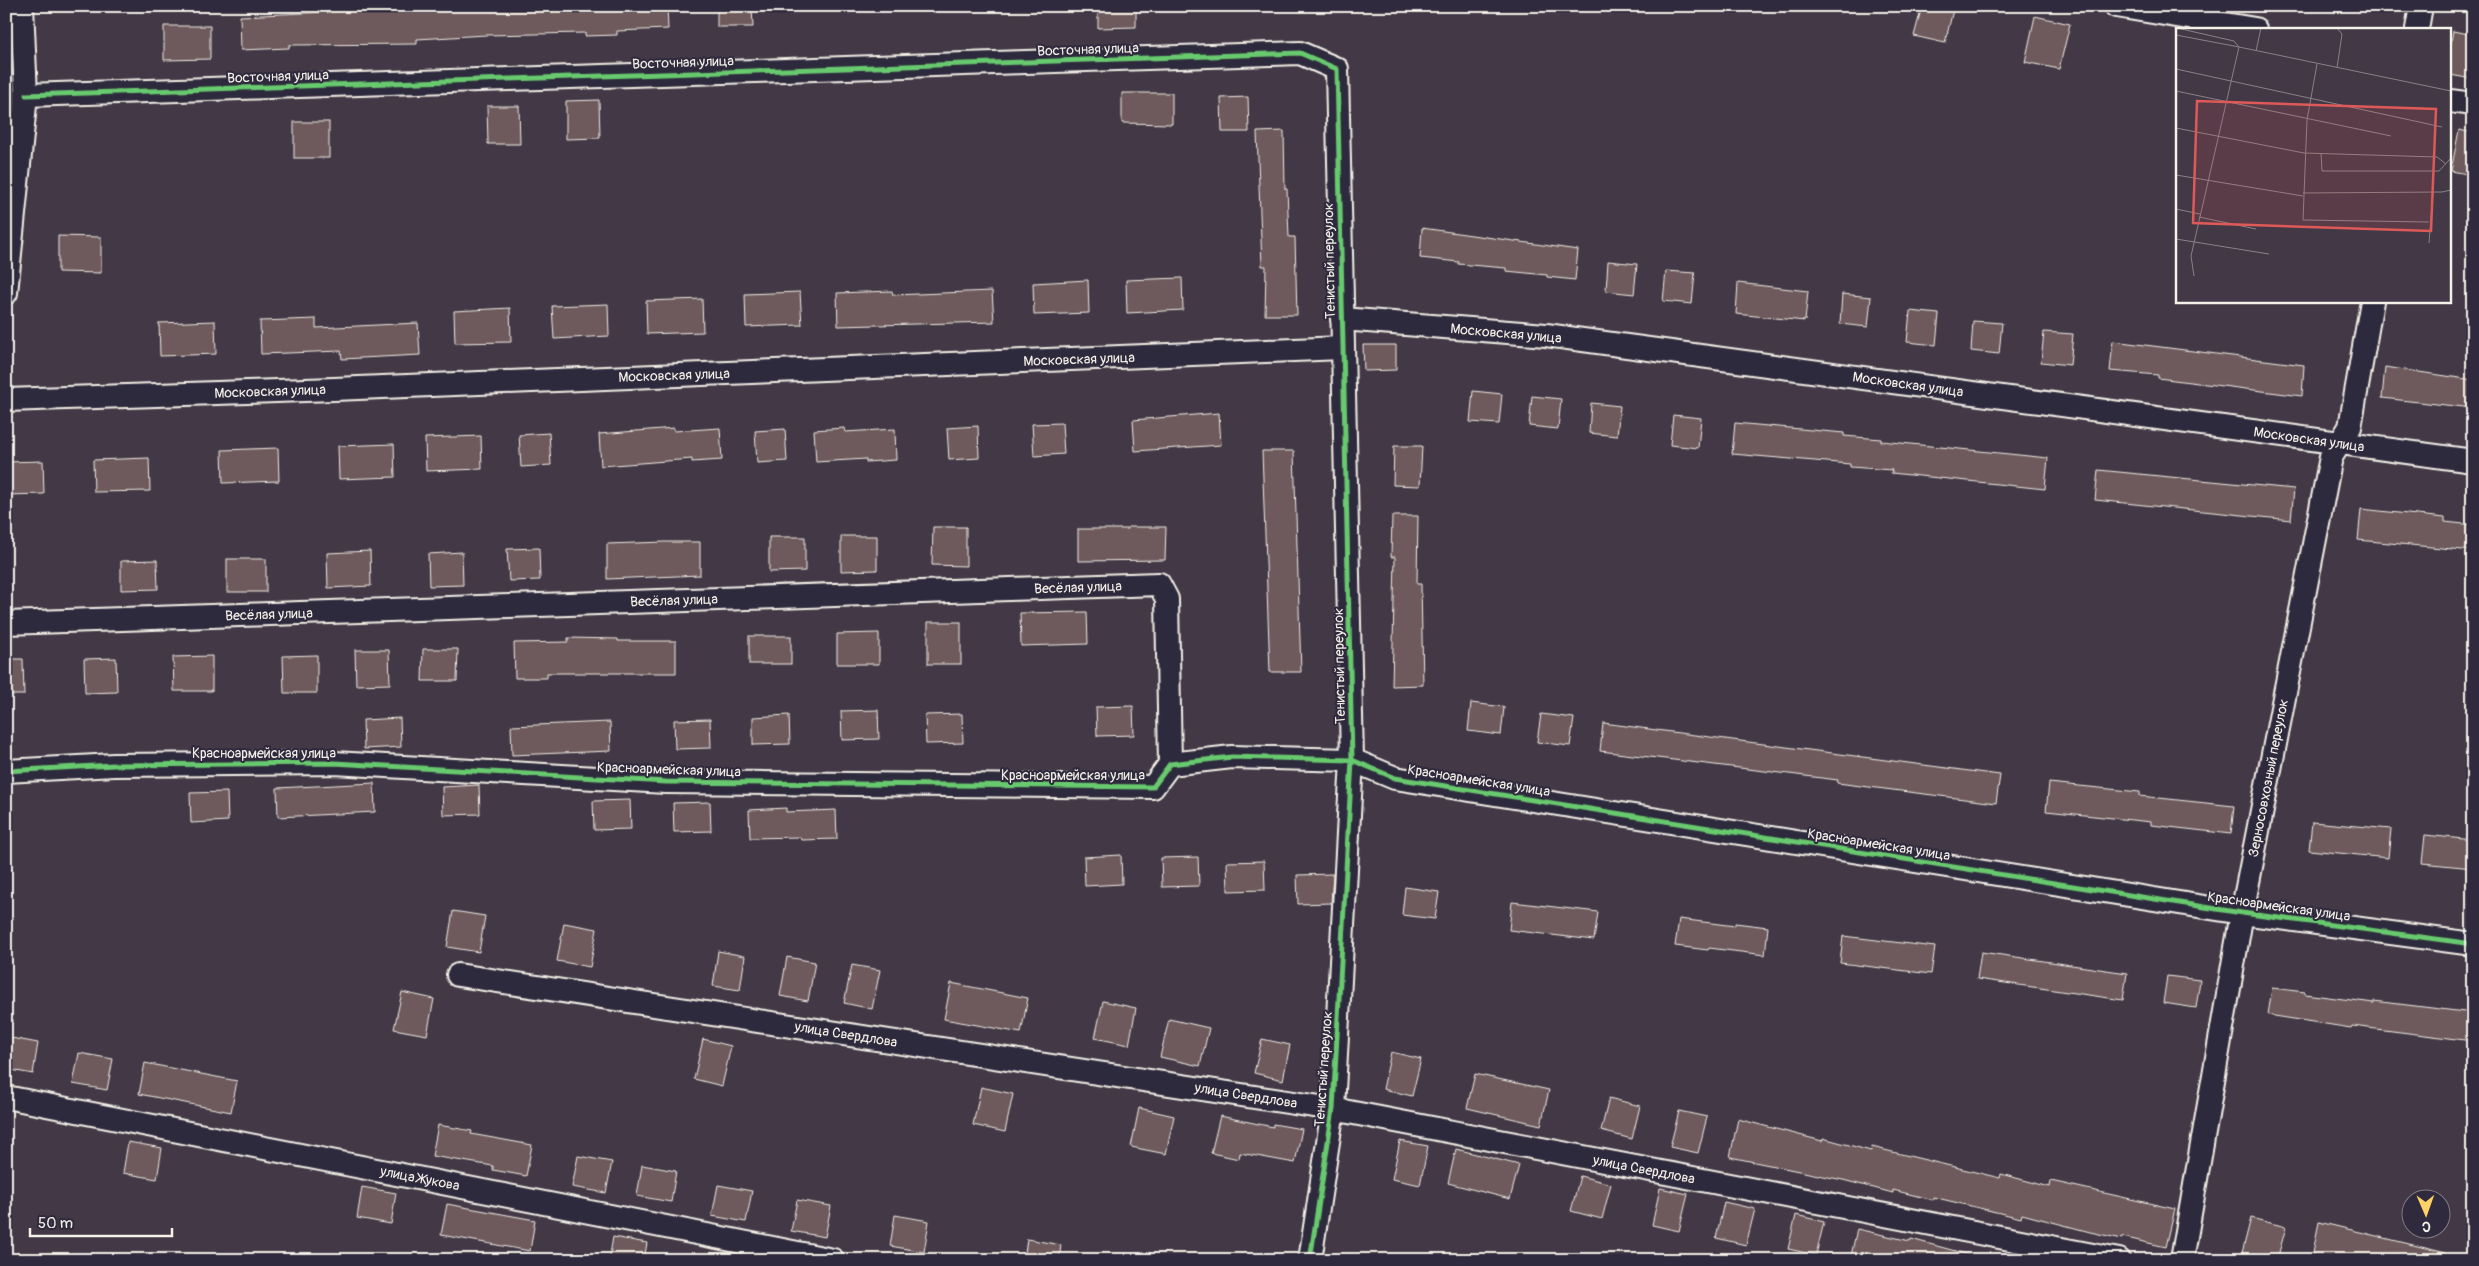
<svg xmlns="http://www.w3.org/2000/svg" width="2479" height="1266" font-family="Pangolin,sans-serif">
  <style>
    .building { fill: #6e5a5b; stroke: #f4f1e8 }
    .lines { fill: none; stroke-linecap: round; stroke-linejoin: round }
    .minor-casing { stroke: #f4f1e8; stroke-width: 26 }
    .minor { stroke: #2f2a3d; stroke-width: 22 }
    .cycleway-casing { stroke: #2f2a3d; stroke-width: 8 }
    .cycleway { stroke: #67ca6e; stroke-width: 5 }
    .labels { text-anchor: middle; stroke-width: 4; stroke-linejoin: round; paint-order: stroke }
    .street-label { font-size: 14px; fill: #f4f1e8; stroke: #2f2a3d }
    .inset-road { fill: none; stroke: #898287; stroke-width: 1 }
    .view { fill: #de5a58; fill-opacity: 0.15; stroke: #de5a58; stroke-width: 2.5 }
    .inset-edge { fill: none; stroke: #f4f1e8; stroke-width: 2.5 }
  </style>
  <rect width="100%" height="100%" fill="#423846"/>
  <filter id="ink" filterUnits="userSpaceOnUse"><feTurbulence type="fractalNoise" baseFrequency=".02" numOctaves="2"/><feDisplacementMap in="SourceGraphic" scale="10" xChannelSelector="R" yChannelSelector="G"/><feConvolveMatrix kernelMatrix="1 2 1 2 8 2 1 2 1" color-interpolation-filters="sRGB"/></filter>
  <g filter="url(#ink)">
    <g class="building">
      <polygon points="433,6 667,6 668,29 617,31 617,35 585,36 585,33 486,35 417,39 417,44 289,45 289,48 241,50 240,16 368,10 368,8"/>
      <polygon points="717,6 752,6 753,27 717,27"/>
      <polygon points="1098,6 1136,6 1136,27 1098,28"/>
      <polygon points="1922,6 1954,6 1945,43 1914,36"/>
      <polygon points="2035,16 2070,24 2059,69 2025,62"/>
      <polygon points="164,26 210,26 210,59 164,60"/>
      <polygon points="2453,31 2473,35 2473,79 2450,75 2450,47"/>
      <polygon points="1122,93 1172,93 1172,124 1122,123"/>
      <polygon points="1248,97 1249,132 1222,132 1221,98"/>
      <polygon points="599,100 600,138 566,139 566,101"/>
      <polygon points="487,106 519,106 520,144 488,144"/>
      <rect x="294" y="122" width="35" height="36"/>
      <polygon points="2459,130 2473,133 2473,175 2451,171"/>
      <polygon points="1284,131 1285,189 1287,189 1289,237 1295,237 1297,315 1265,315 1266,266 1262,266 1257,132"/>
      <polygon points="1422,228 1578,250 1575,280 1547,277 1547,275 1506,271 1506,268 1458,264 1459,262 1420,258"/>
      <polygon points="58,236 101,237 101,273 58,272"/>
      <polygon points="1608,261 1637,264 1634,294 1606,291"/>
      <polygon points="1666,271 1695,273 1692,304 1663,301"/>
      <polygon points="1182,278 1183,310 1127,313 1126,280"/>
      <polygon points="1088,280 1089,313 1034,315 1033,283"/>
      <polygon points="1738,283 1808,291 1805,321 1736,314"/>
      <polygon points="892,291 893,295 992,291 994,322 838,326 837,293"/>
      <polygon points="800,292 802,325 746,327 745,294"/>
      <polygon points="1842,294 1871,297 1868,327 1840,324"/>
      <polygon points="702,299 703,332 647,334 646,301"/>
      <polygon points="608,304 609,336 554,339 552,306"/>
      <polygon points="510,308 511,342 455,343 454,311"/>
      <polygon points="1910,311 1939,314 1936,345 1907,342"/>
      <polygon points="316,319 316,328 418,323 420,355 342,359 341,351 261,354 260,321"/>
      <polygon points="215,321 216,354 160,356 159,323"/>
      <polygon points="1973,321 2002,323 1999,354 1971,351"/>
      <polygon points="2044,332 2073,334 2070,365 2041,362"/>
      <polygon points="2113,341 2304,365 2302,396 2158,378 2158,375 2110,371"/>
      <polygon points="1363,345 1396,345 1396,370 1364,371"/>
      <polygon points="2385,367 2473,380 2473,408 2382,398"/>
      <polygon points="1473,391 1502,394 1499,424 1470,422"/>
      <polygon points="1532,396 1561,399 1558,429 1529,426"/>
      <polygon points="1591,403 1620,406 1617,436 1589,433"/>
      <polygon points="1219,413 1221,445 1135,451 1133,420"/>
      <polygon points="1673,415 1701,418 1698,448 1670,445"/>
      <polygon points="1062,423 1064,454 1034,456 1032,424"/>
      <polygon points="1735,423 1844,433 1844,436 1881,439 1881,441 2048,458 2045,489 1891,473 1892,470 1850,467 1850,464 1732,454"/>
      <polygon points="978,426 979,458 949,460 947,428"/>
      <polygon points="674,428 674,431 720,428 722,460 692,462 692,459 601,466 599,434"/>
      <polygon points="844,428 845,432 895,429 896,460 866,462 866,459 816,462 814,430"/>
      <polygon points="785,429 787,461 757,463 755,431"/>
      <polygon points="549,433 551,465 521,467 519,435"/>
      <polygon points="481,436 482,469 426,471 425,438"/>
      <polygon points="394,444 395,477 339,479 338,446"/>
      <polygon points="1394,446 1422,446 1420,486 1393,485"/>
      <polygon points="278,448 279,481 223,483 222,450"/>
      <polygon points="1262,451 1294,451 1301,672 1270,672"/>
      <polygon points="149,458 150,491 94,492 93,460"/>
      <polygon points="43,461 44,494 6,495 6,462"/>
      <polygon points="2098,470 2294,489 2291,520 2095,500"/>
      <polygon points="2361,509 2445,518 2445,522 2473,525 2473,551 2358,540"/>
      <polygon points="1392,516 1418,516 1417,584 1421,584 1423,685 1392,686 1395,557 1391,557"/>
      <polygon points="933,527 966,527 966,566 932,565"/>
      <polygon points="1128,527 1166,527 1165,560 1078,561 1078,529 1128,529"/>
      <polygon points="841,536 877,536 877,570 841,571"/>
      <polygon points="769,537 805,537 805,571 769,572"/>
      <polygon points="665,542 700,542 700,575 607,579 607,544"/>
      <polygon points="539,548 540,580 509,581 507,549"/>
      <polygon points="370,551 371,586 328,588 327,553"/>
      <polygon points="462,552 463,585 429,586 428,554"/>
      <rect x="227" y="559" width="39" height="33"/>
      <polygon points="157,560 158,589 121,590 121,561"/>
      <polygon points="1087,612 1088,644 1021,646 1020,613"/>
      <rect x="928" y="622" width="33" height="42"/>
      <polygon points="879,633 879,664 837,664 837,634"/>
      <rect x="749" y="636" width="42" height="28"/>
      <polygon points="568,638 618,639 618,641 676,641 676,673 547,673 547,678 515,678 514,643 568,642"/>
      <polygon points="423,649 458,649 457,681 422,681"/>
      <polygon points="355,650 389,650 390,684 356,685"/>
      <polygon points="317,655 317,693 284,693 283,656"/>
      <polygon points="212,656 212,691 174,691 173,657"/>
      <polygon points="116,658 117,692 85,693 84,659"/>
      <polygon points="6,659 23,659 24,695 6,695"/>
      <polygon points="1471,703 1504,707 1501,735 1468,731"/>
      <polygon points="1133,706 1134,735 1097,736 1096,707"/>
      <polygon points="878,710 879,739 842,740 841,711"/>
      <polygon points="962,714 963,743 926,744 925,715"/>
      <polygon points="1541,714 1574,718 1570,746 1537,742"/>
      <polygon points="789,715 790,744 753,745 753,717"/>
      <polygon points="400,718 401,747 364,749 363,720"/>
      <polygon points="710,719 711,748 675,749 674,720"/>
      <polygon points="610,722 611,751 512,755 511,726"/>
      <polygon points="1603,723 2000,775 1996,803 1837,783 1838,780 1600,751"/>
      <polygon points="374,783 375,812 278,817 277,788"/>
      <polygon points="2049,783 2140,792 2140,796 2234,806 2231,834 2151,825 2151,822 2046,811"/>
      <polygon points="479,785 480,814 443,815 442,787"/>
      <polygon points="227,792 228,821 191,823 190,793"/>
      <polygon points="630,800 631,829 594,830 593,801"/>
      <polygon points="710,802 711,831 674,832 673,803"/>
      <polygon points="786,808 786,812 836,810 837,839 801,840 800,837 750,838 749,810"/>
      <polygon points="2312,822 2391,829 2388,858 2309,850"/>
      <polygon points="2425,835 2473,840 2473,868 2422,863"/>
      <polygon points="1121,855 1122,884 1085,886 1084,857"/>
      <polygon points="1198,857 1199,886 1162,887 1161,858"/>
      <polygon points="1264,861 1265,890 1228,891 1227,862"/>
      <polygon points="1333,874 1331,903 1298,904 1297,875"/>
      <polygon points="1405,887 1439,892 1435,919 1402,915"/>
      <polygon points="1512,902 1598,912 1594,940 1509,930"/>
      <polygon points="453,911 485,916 479,952 447,947"/>
      <polygon points="1679,919 1735,926 1735,923 1768,927 1765,955 1709,948 1708,950 1675,946"/>
      <polygon points="564,923 597,929 590,967 557,961"/>
      <polygon points="1843,936 1935,947 1931,974 1840,963"/>
      <polygon points="718,951 745,956 740,990 713,986"/>
      <polygon points="1981,952 2127,973 2123,1000 1977,979"/>
      <polygon points="787,957 815,962 808,1001 780,996"/>
      <polygon points="852,965 880,970 872,1009 844,1003"/>
      <polygon points="2167,976 2200,980 2196,1008 2163,1003"/>
      <polygon points="951,983 1028,998 1021,1033 944,1019"/>
      <polygon points="2272,988 2305,992 2305,994 2374,1003 2374,1001 2473,1013 2473,1041 2352,1026 2351,1028 2268,1015"/>
      <polygon points="402,992 434,999 427,1035 394,1029"/>
      <polygon points="1103,1001 1136,1008 1129,1045 1095,1038"/>
      <polygon points="1169,1019 1209,1028 1200,1066 1160,1057"/>
      <polygon points="6,1037 38,1043 33,1074 6,1069"/>
      <polygon points="703,1039 731,1046 722,1086 694,1079"/>
      <polygon points="1262,1039 1290,1045 1283,1080 1254,1073"/>
      <polygon points="1391,1052 1421,1059 1412,1096 1383,1089"/>
      <polygon points="79,1053 113,1059 107,1090 73,1084"/>
      <polygon points="145,1063 237,1081 231,1112 139,1094"/>
      <polygon points="1475,1074 1549,1090 1541,1125 1467,1108"/>
      <polygon points="981,1087 1013,1094 1005,1132 973,1125"/>
      <polygon points="1609,1098 1640,1106 1632,1139 1601,1131"/>
      <polygon points="1139,1108 1174,1116 1166,1154 1131,1147"/>
      <polygon points="1679,1111 1707,1117 1698,1153 1670,1147"/>
      <polygon points="1220,1116 1273,1127 1273,1124 1302,1129 1295,1163 1240,1153 1239,1159 1211,1153"/>
      <polygon points="1738,1119 1822,1141 1823,1138 1871,1151 1872,1147 2000,1178 2001,1174 2050,1187 2051,1181 2175,1209 2166,1247 2122,1237 2122,1239 2090,1232 2022,1214 2021,1218 1933,1197 1933,1200 1893,1190 1893,1193 1843,1180 1730,1157"/>
      <polygon points="438,1125 472,1131 471,1134 532,1145 526,1176 493,1170 493,1166 432,1156"/>
      <polygon points="1400,1141 1428,1146 1420,1185 1392,1179"/>
      <polygon points="128,1142 162,1148 157,1179 123,1173"/>
      <polygon points="1456,1149 1519,1165 1510,1199 1448,1183"/>
      <polygon points="578,1156 612,1162 606,1193 572,1187"/>
      <polygon points="642,1165 676,1171 671,1202 637,1196"/>
      <polygon points="1580,1176 1611,1184 1602,1219 1571,1211"/>
      <polygon points="718,1185 752,1191 746,1222 712,1216"/>
      <polygon points="362,1187 396,1193 391,1224 357,1218"/>
      <polygon points="1660,1188 1688,1194 1679,1231 1652,1225"/>
      <polygon points="797,1200 831,1206 825,1237 791,1231"/>
      <polygon points="1724,1202 1755,1209 1746,1245 1716,1238"/>
      <polygon points="447,1204 535,1220 530,1251 441,1235"/>
      <polygon points="895,1215 929,1221 924,1252 890,1246"/>
      <polygon points="1796,1215 1824,1222 1816,1255 1788,1249"/>
      <polygon points="2251,1218 2286,1227 2277,1260 2266,1260 2242,1253"/>
      <polygon points="2319,1222 2446,1253 2445,1260 2325,1260 2312,1257"/>
      <polygon points="1857,1229 1910,1241 1911,1239 1970,1255 1970,1260 1850,1260"/>
      <polygon points="613,1237 647,1243 644,1260 609,1260"/>
      <polygon points="1027,1239 1061,1245 1059,1260 1024,1260"/>
    </g>
    <g class="lines">
      <g class="minor-casing">
        <g id="minor">
          <polyline points="2116,6 2255,29"/>
          <polyline points="2417,29 2421,6"/>
          <polyline points="26,95 1300,53 1337,69 1352,760 1333,1109 1310,1260"/>
          <polyline points="2450,101 2473,104"/>
          <polyline points="6,293 26,95 22,6"/>
          <polyline points="1342,319 1546,335 2473,461"/>
          <polyline points="6,400 334,389 1342,348"/>
          <polyline points="6,623 1159,584 1167,599 1170,764"/>
          <polyline points="6,771 114,765 334,763 666,782 1153,787 1170,764 1232,757 1352,760 1395,778 2242,913 2473,944"/>
          <polyline points="458,975 1333,1109 2119,1260"/>
          <polyline points="6,1097 833,1260"/>
          <polyline points="2182,1260 2242,913 2331,457 2350,427 2372,301"/>
        </g>
      </g>
      <use href="#minor" class="minor"/>
      <g class="cycleway-casing">
        <g id="cycleway">
          <polyline points="26,95 1300,53 1337,69 1352,760 1333,1109 1310,1260"/>
          <polyline points="6,771 114,765 334,763 666,782 1153,787 1170,764 1232,757 1352,760 1395,778 2242,913 2473,944"/>
        </g>
      </g>
      <use href="#cycleway" class="cycleway"/>
    </g>
  </g>
  <g class="labels">
    <g class="street-label">
      <text transform="translate(1088 49) rotate(-2)" y="5">Восточная улица</text>
      <text transform="translate(683 62) rotate(-2)" y="5">Восточная улица</text>
      <text transform="translate(278 76) rotate(-2)" y="5">Восточная улица</text>
      <text transform="translate(1329 261) rotate(-91)" y="5">Тенистый переулок</text>
      <text transform="translate(1506 333) rotate(5)" y="5">Московская улица</text>
      <text transform="translate(1079 359) rotate(-2)" y="5">Московская улица</text>
      <text transform="translate(674 375) rotate(-2)" y="5">Московская улица</text>
      <text transform="translate(1908 384) rotate(8)" y="5">Московская улица</text>
      <text transform="translate(270 391) rotate(-2)" y="5">Московская улица</text>
      <text transform="translate(2309 439) rotate(8)" y="5">Московская улица</text>
      <text transform="translate(1078 587) rotate(-2)" y="5">Весёлая улица</text>
      <text transform="translate(674 600) rotate(-2)" y="5">Весёлая улица</text>
      <text transform="translate(269 614) rotate(-2)" y="5">Весёлая улица</text>
      <text transform="translate(1339 666) rotate(-91)" y="5">Тенистый переулок</text>
      <text x="264" y="758">Красноармейская улица</text>
      <text transform="translate(669 769) rotate(2)" y="5">Красноармейская улица</text>
      <text x="1073" y="780">Красноармейская улица</text>
      <text transform="translate(2268 778) rotate(-79)" y="5">Зерносовхозный переулок</text>
      <text transform="translate(1479 780) rotate(9)" y="5">Красноармейская улица</text>
      <text transform="translate(1879 844) rotate(9)" y="5">Красноармейская улица</text>
      <text transform="translate(2279 906) rotate(8)" y="5">Красноармейская улица</text>
      <text transform="translate(846 1034) rotate(9)" y="5">улица Свердлова</text>
      <text transform="translate(1323 1069) rotate(-86)" y="5">Тенистый переулок</text>
      <text transform="translate(1246 1095) rotate(9)" y="5">улица Свердлова</text>
      <text transform="translate(1644 1169) rotate(11)" y="5">улица Свердлова</text>
      <text transform="translate(420 1178) rotate(11)" y="5">улица Жукова</text>
    </g>
  </g>
  <g transform="translate(2176 28)">
    <rect width="275" height="275" fill="#423846"/>
    <path class="inset-road" d="M1 0 58 13 63 19 275 63M0 7 63 19 15 228 18 248M80 23 85 0M141 36 131 92 127 192 253 194M161 40 166 6 161 0M0 41 266 99M0 63 215 108M0 100 128 125 261 129 270 136M145 125 146 143H263L275 130M0 147 127 168M127 165 266 164 275 162M0 181 24 186M23 189 80 201M0 211 93 226M253 215 257 164"/>
    <path class="view" d="M21 73 260 81 255 203 17 195Z"/>
    <rect width="275" height="275" class="inset-edge"/>
  </g>
  <rect width="2479" height="1266" fill="none" stroke="#2f2a3d" stroke-width="25"/>
  <rect x="12" y="12" width="2454" height="1241" fill="none" stroke="#f4f1e8" stroke-width="2" filter="url(#ink)"/>
  <g transform="translate(2426 1214) rotate(178)"><circle r="24" fill="#2f2a3d" stroke="#7e7a81"/>
  <path d="M0-4L9 19L0 12L-9 19Z" fill="#ffd166"/>
  <text y="-8" font-size="14" font-weight="bold" text-anchor="middle" fill="#f4f1e8">С</text>
  </g>
  <path d="M30 1228v8h142v-8" fill="none" stroke="#f4f1e8" stroke-width="2.5"/>
  <text x="38" y="1228" font-size="15" fill="#f4f1e8" stroke="#2f2a3d" stroke-width="4" paint-order="stroke">50 m</text>
</svg>
